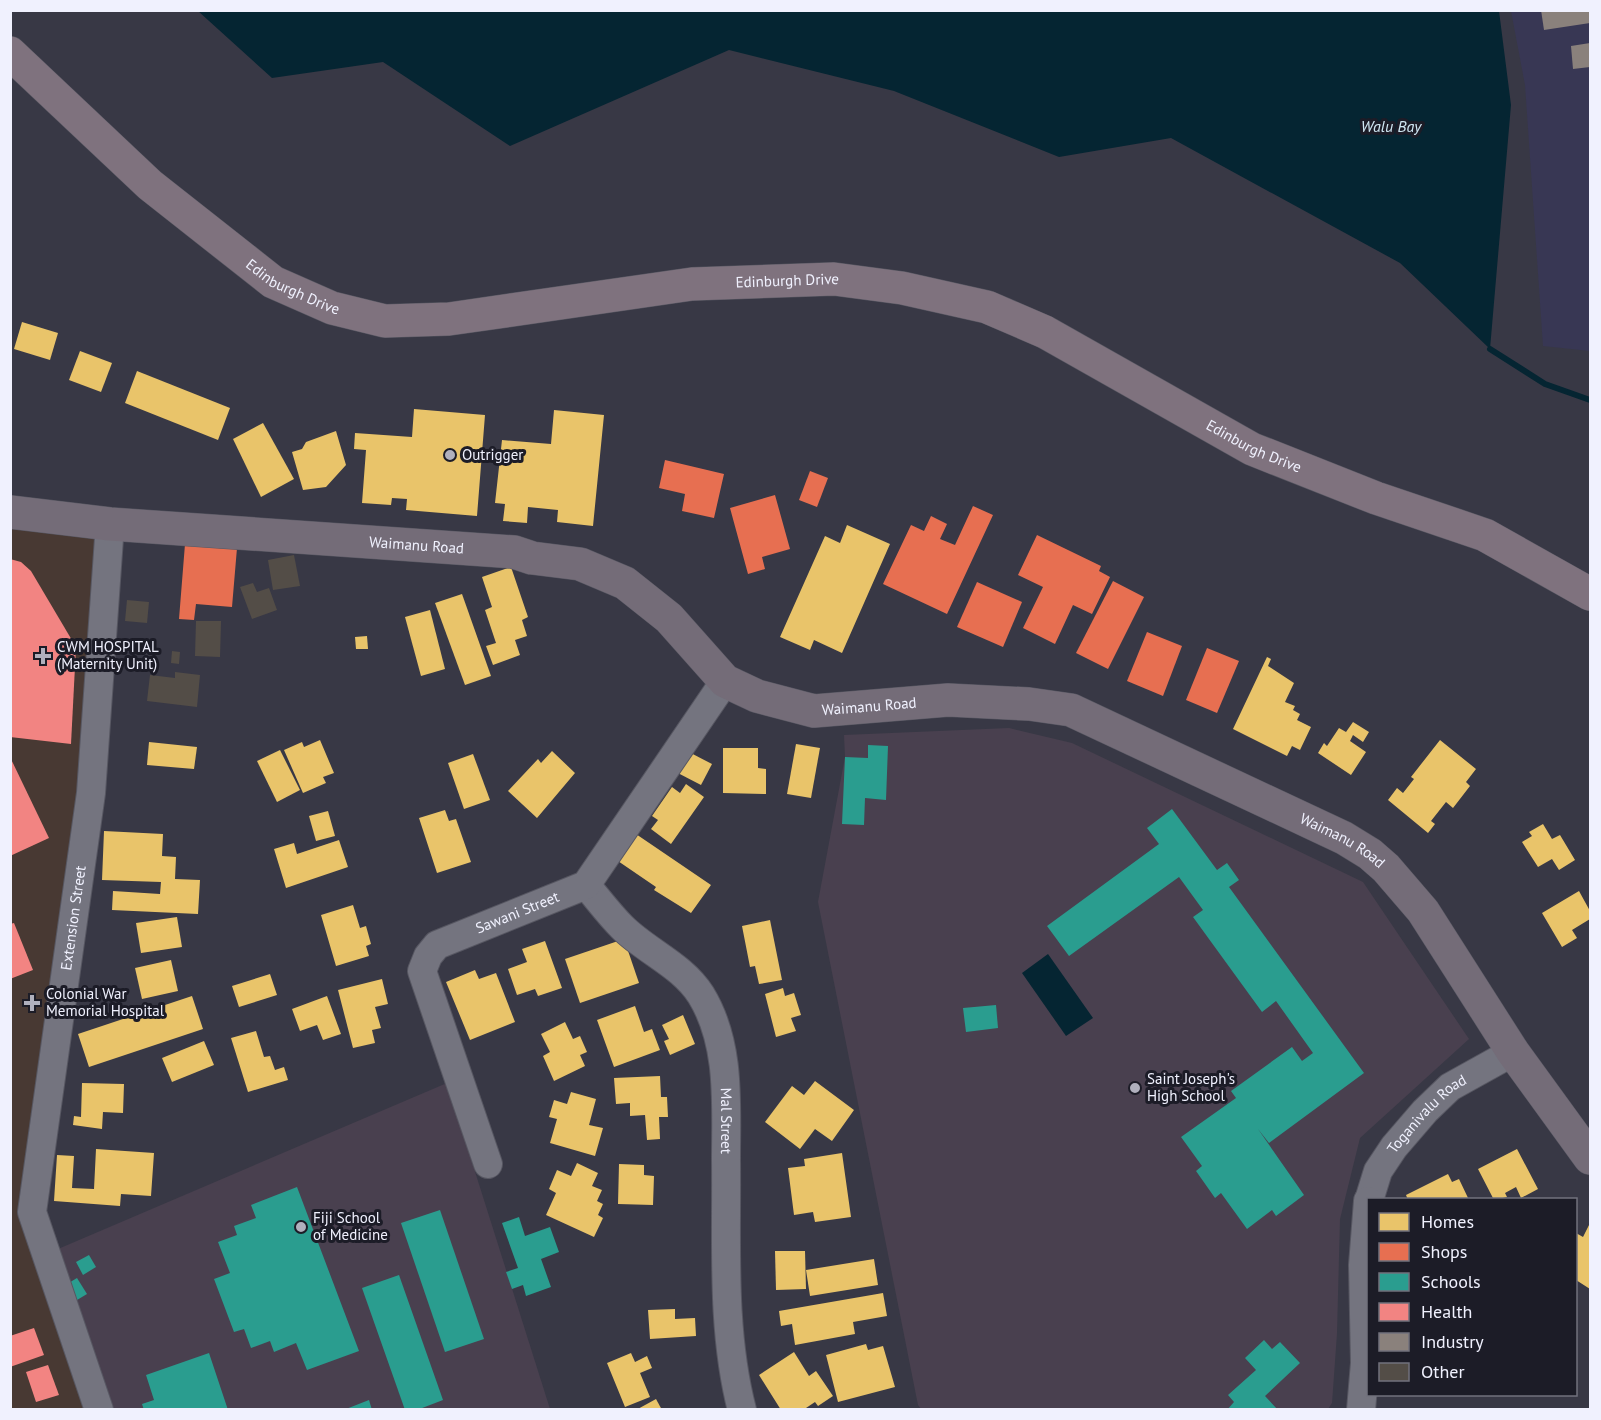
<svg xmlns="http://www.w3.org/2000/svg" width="1601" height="1420" font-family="'PT Sans',sans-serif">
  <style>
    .built { fill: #383754 }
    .education { fill: #49404f }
    .medical { fill: #483933 }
    .water { fill: #052532 }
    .homes { fill: #e9c46a }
    .shops { fill: #e76f51 }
    .schools { fill: #2a9d8f }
    .health { fill: #f28482 }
    .industry { fill: #8a817c }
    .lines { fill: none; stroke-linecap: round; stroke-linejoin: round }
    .stream { stroke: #052532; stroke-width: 6 }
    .building { fill: #534d47 }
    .minor-casing { stroke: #575762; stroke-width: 30 }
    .major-casing { stroke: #575762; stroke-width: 34 }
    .highway-casing { stroke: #575762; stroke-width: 34 }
    .minor { stroke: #74747f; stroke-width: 28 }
    .major { stroke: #746c78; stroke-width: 33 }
    .highway { stroke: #7f727e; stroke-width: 33 }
    .poi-dot { fill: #b0b0bd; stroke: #1c1c27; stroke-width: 2 }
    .labels { text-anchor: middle; stroke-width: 6; stroke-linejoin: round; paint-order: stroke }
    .street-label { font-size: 15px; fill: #f0f1fe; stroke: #1c1c27 }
    .poi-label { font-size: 15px; fill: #f0f1fe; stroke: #1c1c27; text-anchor: start }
    .water-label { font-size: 16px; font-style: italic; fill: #d0e7f3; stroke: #1c1c27 }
  </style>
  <rect width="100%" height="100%" fill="#383845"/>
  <polygon class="built" points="1511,11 1590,11 1590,351 1543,346 1525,85"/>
  <g class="education">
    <polygon points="1009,728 1072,743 1363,882 1469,1039 1360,1138 1340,1219 1337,1333 1332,1403 1328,1409 921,1409 918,1405 818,902 845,757 844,735"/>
    <polygon points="447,1083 550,1409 109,1409 51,1252"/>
  </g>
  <polygon class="medical" points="10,514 101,523 82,795 23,1211 94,1409 11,1409"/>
  <g class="water">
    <polygon points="198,11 1499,11 1511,105 1490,349 1400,263 1171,138 1059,157 894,91 729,50 510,146 383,62 272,78"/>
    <polygon points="1048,954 1093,1018 1066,1036 1022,973"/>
  </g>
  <g class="homes">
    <polygon points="22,322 58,333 50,360 14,349"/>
    <polygon points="80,351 112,363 101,392 69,380"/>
    <polygon points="137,371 230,408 218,440 125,403"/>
    <polygon points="414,409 485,415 477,516 406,510 407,499 392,498 391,505 362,503 366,450 354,449 355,433 412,437"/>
    <polygon points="554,410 604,415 593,526 557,522 558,510 528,507 527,523 503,521 505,504 495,503 502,440 551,444"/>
    <polygon points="263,423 294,479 261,497 233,439"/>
    <polygon points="336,431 346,465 326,487 303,490 292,452 302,449 306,442"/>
    <polygon points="847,525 890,544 842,653 814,640 810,650 780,637 825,536 840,543"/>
    <polygon points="511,567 528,617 522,620 527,636 515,640 520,655 493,665 486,646 496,643 485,610 492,607 482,577"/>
    <polygon points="462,594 491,676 465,685 435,603"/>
    <polygon points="430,610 445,669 421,676 405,617"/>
    <polygon points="367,636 368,649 356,649 355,637"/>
    <polygon points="1267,657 1271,659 1268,666 1294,683 1285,702 1295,706 1293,710 1300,714 1297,720 1311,727 1300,750 1292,746 1287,756 1233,729"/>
    <polygon points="1353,722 1369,732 1363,742 1353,735 1350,741 1366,752 1351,775 1318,753 1324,743 1327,746 1339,728 1346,732"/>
    <polygon points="320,740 334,773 323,777 326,783 303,793 284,750 302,742 304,747"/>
    <polygon points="1440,740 1476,769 1466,782 1470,786 1453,808 1446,802 1431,821 1435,824 1428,833 1388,800 1397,788 1403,793 1414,779 1411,777"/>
    <polygon points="149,742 197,747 194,769 147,765"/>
    <polygon points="796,744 820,748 811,798 787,794"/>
    <polygon points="723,748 758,748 758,768 766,769 766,794 723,793"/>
    <polygon points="683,749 712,764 701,785 672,770"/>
    <polygon points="280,750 300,790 277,802 257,761"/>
    <polygon points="552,751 575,773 537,818 508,791 538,759 541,763"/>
    <polygon points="473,754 490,800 464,809 448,763"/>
    <polygon points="686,784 704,797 671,844 651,829 658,820 652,816 672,787 680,793"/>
    <polygon points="445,810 449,821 456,819 471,862 437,873 419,818"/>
    <polygon points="328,811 335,836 316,841 309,816"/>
    <polygon points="1543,824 1552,839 1560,835 1575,860 1559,870 1552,859 1538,867 1522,842 1532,836 1529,832"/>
    <polygon points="104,831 163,834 162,856 176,857 175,879 200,880 198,914 112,910 113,891 160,894 161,882 102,880"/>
    <polygon points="633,832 711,885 691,913 654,890 656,887 615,859"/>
    <polygon points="339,840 348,867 286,888 274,849 294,843 297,854"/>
    <polygon points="1579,891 1590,911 1590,919 1572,930 1577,938 1562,947 1542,913"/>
    <polygon points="353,905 360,928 366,926 371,944 366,946 369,956 336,966 321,915"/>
    <polygon points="177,917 182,947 141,953 136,923"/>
    <polygon points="770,920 782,980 759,984 755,966 750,967 742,926"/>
    <polygon points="624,939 639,983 580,1003 565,959"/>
    <polygon points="545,941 562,988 538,996 535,989 517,995 508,969 527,962 522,949"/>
    <polygon points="171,960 178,991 142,999 135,968"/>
    <polygon points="475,970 479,979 496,973 515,1022 470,1040 446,982"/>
    <polygon points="270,974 277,995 239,1007 232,986"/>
    <polygon points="382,979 388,1004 375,1007 381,1028 372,1030 375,1043 353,1048 338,990"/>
    <polygon points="783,988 785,996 794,993 801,1015 791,1018 796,1031 776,1037 765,994"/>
    <polygon points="192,996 203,1029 89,1067 78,1034"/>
    <polygon points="327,996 341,1034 323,1040 317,1025 300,1031 292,1009"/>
    <polygon points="635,1006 644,1032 652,1029 660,1050 614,1067 597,1020"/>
    <polygon points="683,1015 695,1044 670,1055 664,1041 669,1039 662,1025"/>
    <polygon points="565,1022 573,1039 580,1036 587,1052 580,1055 585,1066 554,1081 543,1056 550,1052 541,1034"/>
    <polygon points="256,1031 264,1057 270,1056 275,1070 284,1067 288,1080 248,1092 231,1038"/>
    <polygon points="204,1041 214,1065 172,1082 162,1058"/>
    <polygon points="660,1076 661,1097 667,1097 668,1117 659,1117 660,1139 647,1140 645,1115 630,1116 630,1103 616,1104 614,1078"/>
    <polygon points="815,1081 854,1110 832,1141 815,1129 800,1149 765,1122 792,1086 804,1095"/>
    <polygon points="82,1083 124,1084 123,1113 103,1112 102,1129 73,1125 74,1116 81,1117"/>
    <polygon points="571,1092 596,1099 589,1125 603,1128 595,1156 550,1143 557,1119 549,1117 554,1100 567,1104"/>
    <polygon points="96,1149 154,1153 151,1196 121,1194 120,1206 54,1201 57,1155 74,1156 72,1188 94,1189"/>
    <polygon points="1517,1149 1538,1189 1521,1198 1516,1187 1505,1193 1507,1197 1494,1200 1478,1169"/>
    <polygon points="842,1153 851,1217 815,1222 813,1212 794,1215 788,1168 805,1166 804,1159"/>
    <polygon points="577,1163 598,1173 592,1186 602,1190 597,1201 603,1204 598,1215 603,1218 594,1237 546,1215 556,1193 549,1189 557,1170 571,1176"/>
    <polygon points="619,1164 644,1165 644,1175 654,1176 653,1205 618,1204"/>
    <polygon points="1448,1174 1452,1182 1459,1179 1469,1200 1408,1200 1406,1195"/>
    <polygon points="1590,1223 1590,1289 1576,1280 1576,1233 1583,1237"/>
    <polygon points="775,1251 805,1251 806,1289 776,1290"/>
    <polygon points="874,1259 878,1285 810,1296 806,1270"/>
    <polygon points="883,1293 887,1316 853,1322 855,1334 795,1345 792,1324 781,1326 779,1311"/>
    <polygon points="675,1309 675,1319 695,1318 696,1336 650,1339 648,1310"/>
    <polygon points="866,1344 868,1350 883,1346 895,1387 838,1402 826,1355"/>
    <polygon points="794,1352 809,1376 816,1371 833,1396 818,1406 815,1402 803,1410 781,1410 759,1375"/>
    <polygon points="631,1353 635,1362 647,1356 652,1368 640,1373 650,1397 625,1407 607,1363"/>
    <polygon points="656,1399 662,1410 636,1410"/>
  </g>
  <g class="shops">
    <polygon points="665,460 724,474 714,518 682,511 685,494 659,488"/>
    <polygon points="810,471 828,478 817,507 799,500"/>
    <polygon points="775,495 790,549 762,557 765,569 748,574 730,508"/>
    <polygon points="973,506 993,515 947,614 883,584 911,525 924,531 931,516 947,524 940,539 955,545"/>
    <polygon points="1037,535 1101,566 1099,571 1110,577 1092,614 1073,605 1055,644 1023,628 1043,587 1018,575"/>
    <polygon points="185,544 237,548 232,607 196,604 194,620 179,619"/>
    <polygon points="1113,581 1144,597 1108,669 1076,653"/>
    <polygon points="977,582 1022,602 1003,647 957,627"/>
    <polygon points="1147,632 1182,646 1163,696 1127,681"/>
    <polygon points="1207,648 1239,661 1217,713 1186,700"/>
  </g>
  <g class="schools">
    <polygon points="868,745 888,746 886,800 865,798 864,825 842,824 845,757 868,758"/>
    <polygon points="1172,809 1217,870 1227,863 1232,870 1239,880 1229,887 1364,1073 1269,1143 1258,1129 1304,1195 1276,1216 1272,1210 1247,1229 1221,1193 1215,1198 1196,1171 1202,1166 1181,1137 1236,1098 1231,1091 1292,1047 1302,1061 1313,1053 1276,1001 1262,1012 1193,917 1203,910 1179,877 1069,956 1047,926 1159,844 1147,828"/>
    <polygon points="996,1005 998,1028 966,1032 963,1008"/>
    <polygon points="297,1187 359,1351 307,1370 296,1343 274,1352 270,1341 251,1348 244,1329 234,1332 214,1279 230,1273 218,1242 237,1235 234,1226 256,1218 251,1205"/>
    <polygon points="440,1210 484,1339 445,1352 401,1223"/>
    <polygon points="519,1217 525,1236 550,1227 559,1252 541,1259 551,1287 526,1296 523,1285 512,1289 506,1272 518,1268 502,1223"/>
    <polygon points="89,1255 96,1267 83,1275 76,1262"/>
    <polygon points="399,1275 443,1400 417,1410 405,1410 362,1288"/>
    <polygon points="77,1278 87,1294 77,1300 67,1284"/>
    <polygon points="1264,1340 1272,1349 1280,1342 1300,1363 1265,1396 1278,1410 1227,1410 1234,1402 1228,1395 1256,1370 1245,1358"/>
    <polygon points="209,1353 228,1410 144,1410 142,1404 154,1400 146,1375"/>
    <polygon points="369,1400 372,1410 346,1410 346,1409"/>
  </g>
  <g class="health">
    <polygon points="10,559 21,562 31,571 76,647 71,744 10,737"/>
    <polygon points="10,757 49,838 10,856"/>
    <polygon points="14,923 33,970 10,979 10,924"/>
    <polygon points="34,1328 44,1355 10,1367 10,1336"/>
    <polygon points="48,1365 59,1395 36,1402 26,1372"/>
  </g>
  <g class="industry">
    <polygon points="1541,10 1589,10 1590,23 1544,30"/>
    <polygon points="1590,43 1590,67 1573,69 1571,46"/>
  </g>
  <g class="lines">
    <polyline class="stream" points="1490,349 1545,384 1590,400"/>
  </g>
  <g class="building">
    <polygon points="294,555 300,586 273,590 268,560"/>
    <polygon points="253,583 257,592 269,588 277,610 252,619 240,587"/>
    <polygon points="127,600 149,602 147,623 125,621"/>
    <polygon points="196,621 221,621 220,657 195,656"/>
    <polygon points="172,651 180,652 179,664 171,663"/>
    <polygon points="175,672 200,675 197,707 147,701 150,675 175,678"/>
  </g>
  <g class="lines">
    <g class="minor-casing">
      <g id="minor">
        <path id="s1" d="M586 885C598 899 609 914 622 927 647 952 682 965 701 995 731 1044 726 1104 726 1160 727 1242 721 1329 742 1410"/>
        <path id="s2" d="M488 1164 422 971 428 956 437 945 586 885 725 681"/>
        <path id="s3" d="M1369 1200 1378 1171 1394 1147 1425 1111 1450 1087 1513 1052"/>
        <path id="s4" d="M99 1410 32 1212 91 793 110 524"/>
        <polyline points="1361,1410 1365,1363 1363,1265 1368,1201"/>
      </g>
    </g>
    <g class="major-casing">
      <g id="major">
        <path id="s5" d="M10 512 110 524 514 552 532 558 580 564 625 583 669 618 725 681 757 696 814 711 948 700 1029 704 1071 710 1344 838 1370 854 1386 868 1423 911 1513 1052 1590 1158"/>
      </g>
    </g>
    <g class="highway-casing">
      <g id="highway">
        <path id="s6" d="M10 53 150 185 273 282 332 308 385 321 449 319 692 284 834 279 902 288 987 307 1045 332 1252 449 1376 498 1485 535 1590 594"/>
      </g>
    </g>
    <use href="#minor" class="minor"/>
    <use href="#major" class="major"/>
    <use href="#highway" class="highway"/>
  </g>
  <g class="poi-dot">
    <circle cx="450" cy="455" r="6"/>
    <path d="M40 647h6v6h6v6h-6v6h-6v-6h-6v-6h6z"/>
    <path d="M29 994h6v6h6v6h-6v6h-6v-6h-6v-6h6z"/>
    <circle cx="1135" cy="1088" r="6"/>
    <circle cx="301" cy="1227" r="6"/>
  </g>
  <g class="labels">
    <g class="street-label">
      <text dy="5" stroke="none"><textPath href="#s6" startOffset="873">Edinburgh Drive</textPath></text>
      <text dy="5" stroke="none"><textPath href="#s6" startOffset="369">Edinburgh Drive</textPath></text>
      <text dy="5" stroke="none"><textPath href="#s6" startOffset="1377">Edinburgh Drive</textPath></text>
      <text dy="5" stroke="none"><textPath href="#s5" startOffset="408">Waimanu Road</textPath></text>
      <text dy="5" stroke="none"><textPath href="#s5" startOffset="912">Waimanu Road</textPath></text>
      <text dy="5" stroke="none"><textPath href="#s5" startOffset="1416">Waimanu Road</textPath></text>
      <text dy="5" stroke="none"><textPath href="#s2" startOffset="321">Sawani Street</textPath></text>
      <text dy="5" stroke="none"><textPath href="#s4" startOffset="506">Extension Street</textPath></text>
      <text dy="5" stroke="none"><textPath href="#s3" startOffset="106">Toganivalu Road</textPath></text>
      <text dy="5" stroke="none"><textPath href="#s1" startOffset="290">Mal Street</textPath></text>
    </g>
    <g class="poi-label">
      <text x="462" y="460">Outrigger</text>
      <text x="57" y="652">CWM HOSPITAL<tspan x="57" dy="17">(Maternity Unit)</tspan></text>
      <text x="46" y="999">Colonial War<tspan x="46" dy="17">Memorial Hospital</tspan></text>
      <text x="1147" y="1084">Saint Joseph's<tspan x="1147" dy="17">High School</tspan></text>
      <text x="313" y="1223">Fiji School<tspan x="313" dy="17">of Medicine</tspan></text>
    </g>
    <g class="water-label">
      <text x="1391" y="132">Walu Bay</text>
    </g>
  </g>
  <rect width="1601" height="1420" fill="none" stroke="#f0f1fe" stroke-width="24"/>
  <rect x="1367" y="1198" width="210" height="198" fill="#1c1c27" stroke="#71717d" stroke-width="1.5"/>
  <rect x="1379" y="1213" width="30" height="18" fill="#e9c46a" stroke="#71717d" stroke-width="1.5"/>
  <text x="1421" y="1228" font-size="18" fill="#f0f1fe">Homes</text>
  <rect x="1379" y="1243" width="30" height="18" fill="#e76f51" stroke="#71717d" stroke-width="1.5"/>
  <text x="1421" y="1258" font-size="18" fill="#f0f1fe">Shops</text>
  <rect x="1379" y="1273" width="30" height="18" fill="#2a9d8f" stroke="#71717d" stroke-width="1.5"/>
  <text x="1421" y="1288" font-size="18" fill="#f0f1fe">Schools</text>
  <rect x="1379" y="1303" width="30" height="18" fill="#f28482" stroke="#71717d" stroke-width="1.5"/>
  <text x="1421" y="1318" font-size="18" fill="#f0f1fe">Health</text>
  <rect x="1379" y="1333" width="30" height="18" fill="#8a817c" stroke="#71717d" stroke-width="1.5"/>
  <text x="1421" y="1348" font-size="18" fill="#f0f1fe">Industry</text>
  <rect x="1379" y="1363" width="30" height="18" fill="#534d47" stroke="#71717d" stroke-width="1.5"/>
  <text x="1421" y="1378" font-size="18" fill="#f0f1fe">Other</text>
</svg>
